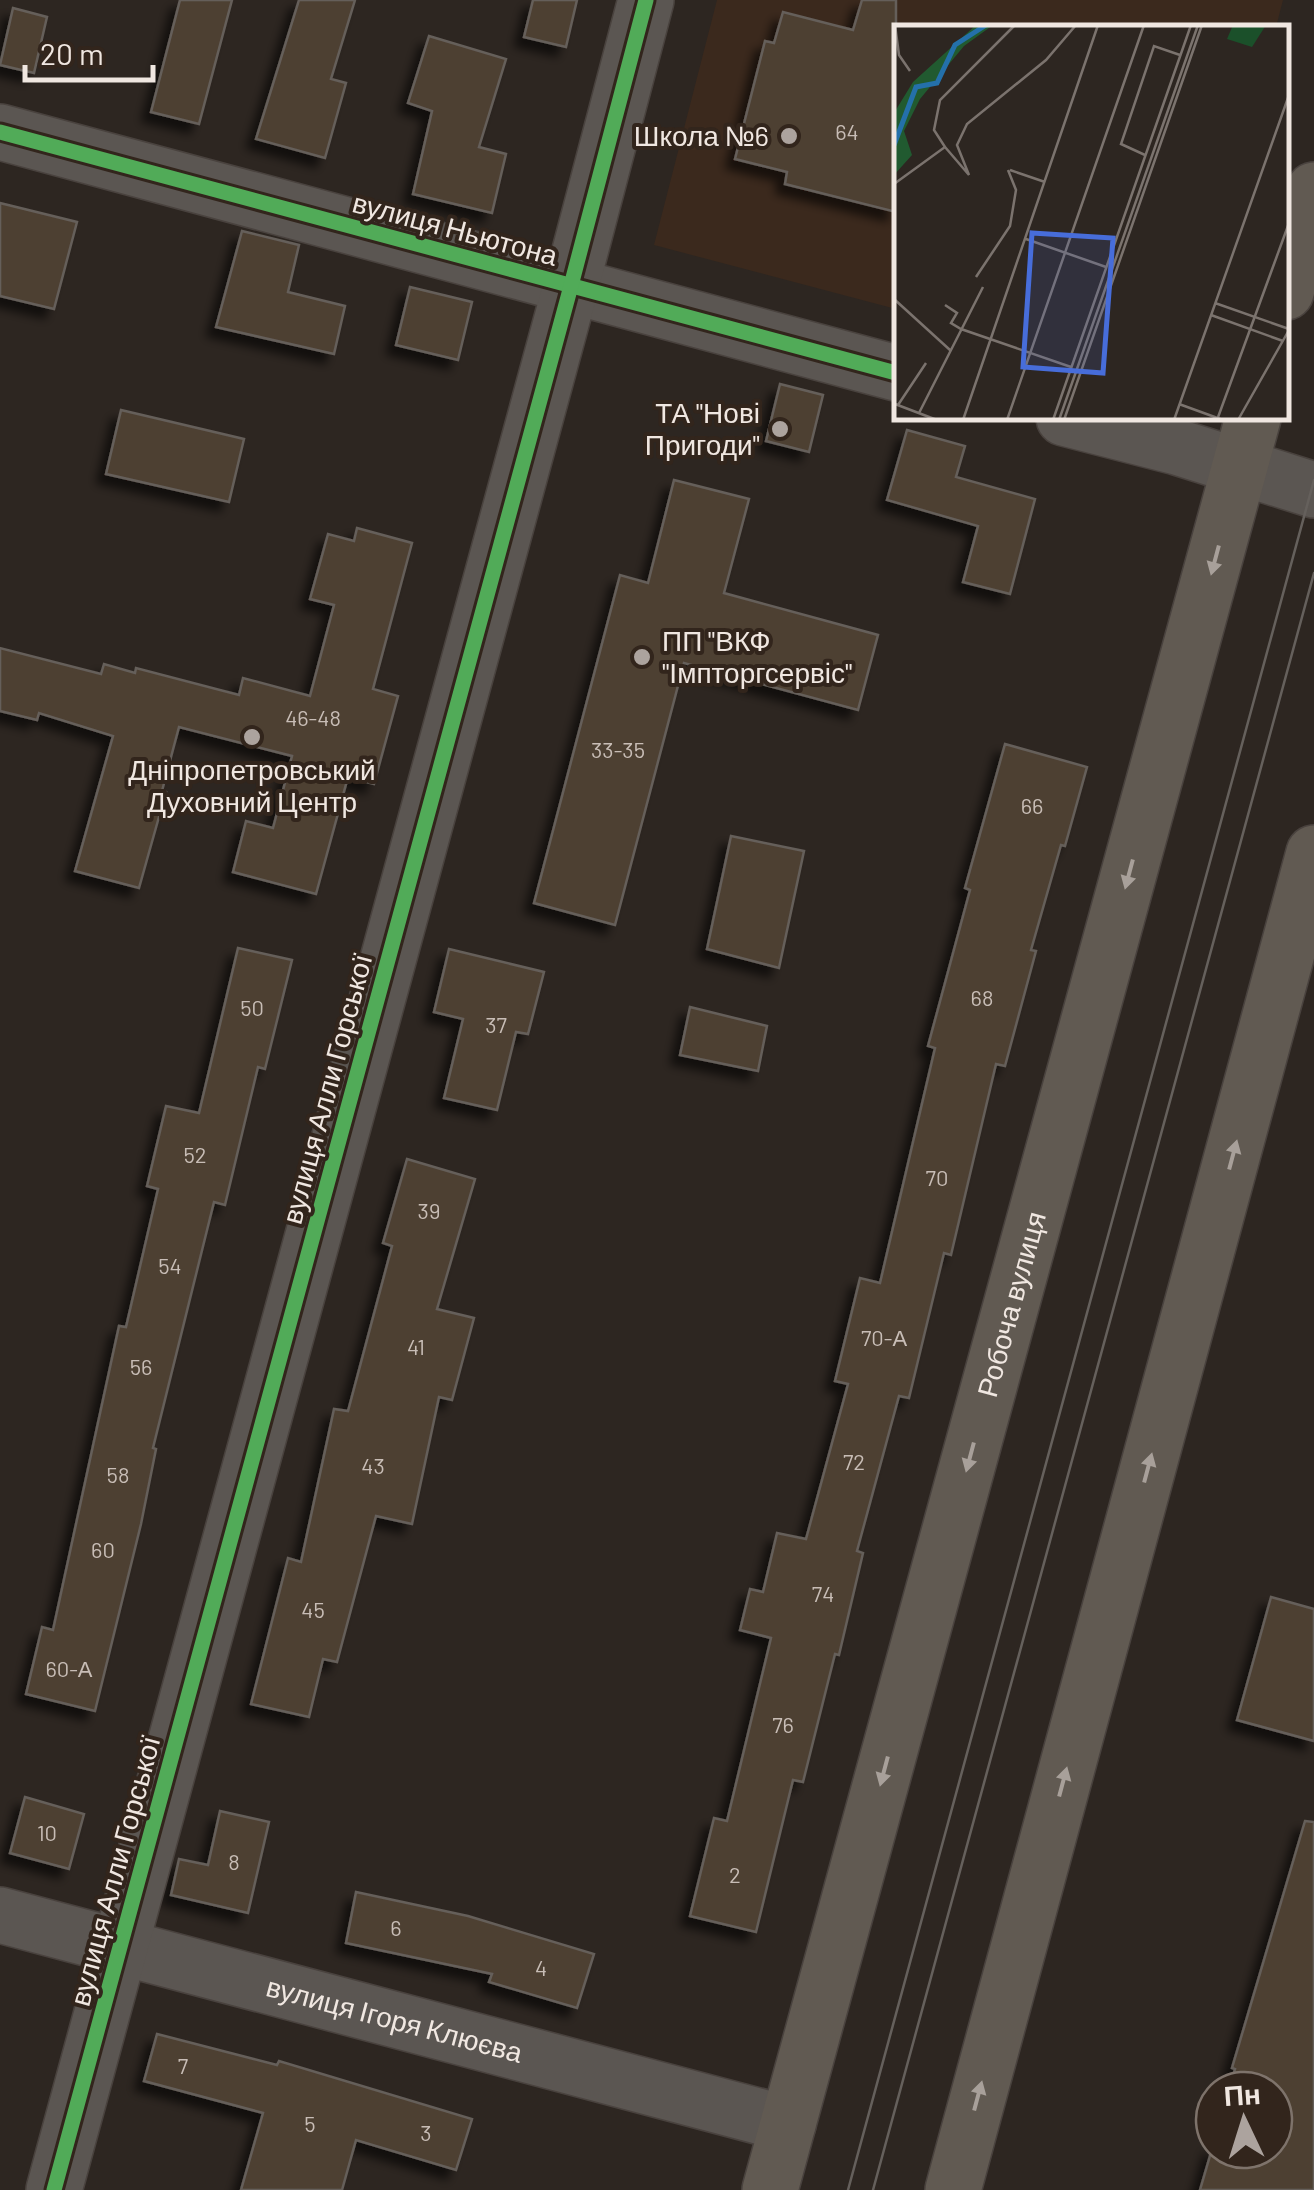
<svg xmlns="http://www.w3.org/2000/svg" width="1314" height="2190" font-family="Barlow,sans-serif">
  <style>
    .built { fill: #3b291d }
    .building { fill: #4e4033; stroke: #655f5a; stroke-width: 2.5; filter: url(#shadow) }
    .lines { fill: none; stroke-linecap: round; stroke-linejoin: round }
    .minor-casing { stroke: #49423e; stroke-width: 58 }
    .major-casing { stroke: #49423e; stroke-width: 58 }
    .minor { stroke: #5b5652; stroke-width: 55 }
    .major { stroke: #615a52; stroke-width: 55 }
    .tram { stroke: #65605c; stroke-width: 2.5 }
    .cycleway-casing { stroke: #32251c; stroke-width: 21 }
    .cycleway { stroke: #51ab58; stroke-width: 15 }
    .oneway { fill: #a8a09a }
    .poi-dot { fill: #aca39e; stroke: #32251c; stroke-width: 4 }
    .labels { text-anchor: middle; stroke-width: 8; stroke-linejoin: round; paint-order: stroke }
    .number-label { font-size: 22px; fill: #c8bdb6 }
    .poi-label { font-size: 28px; fill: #f0e7e1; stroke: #32251c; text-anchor: end }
    .street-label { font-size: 28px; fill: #f0e7e1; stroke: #32251c }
    .inset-river { fill: none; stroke: #2470aa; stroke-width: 5 }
    .inset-road { fill: none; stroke: #7b736e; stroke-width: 2.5 }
    .view { fill: #476dda; fill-opacity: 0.15; stroke: #476dda; stroke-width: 5 }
    .inset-edge { fill: none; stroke: #f0e7e1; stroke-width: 5 }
  </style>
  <defs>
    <filter id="shadow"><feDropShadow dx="-9" dy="9" stdDeviation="5" flood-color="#0009"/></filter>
  </defs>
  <rect width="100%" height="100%" fill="#2d2621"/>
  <polygon class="built" points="717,0 1283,0 1276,27 896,28 896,309 654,245"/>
  <g class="building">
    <polygon points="180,0 232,0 199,124 151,112"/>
    <polygon points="299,0 355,0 331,79 346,83 325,158 256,139"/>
    <polygon points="533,0 577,0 566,47 524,37"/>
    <polygon points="862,0 896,0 896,212 785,184 787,172 735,159 765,41 774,43 783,12 853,30"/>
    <polygon points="13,8 47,17 34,73 0,65"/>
    <polygon points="429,36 506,59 479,147 506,154 492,213 413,194 432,111 408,103"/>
    <polygon points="0,203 77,222 54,309 0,296"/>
    <polygon points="242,231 299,245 288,292 345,306 334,354 216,327"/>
    <polygon points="410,287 472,302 458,360 396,345"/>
    <polygon points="780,384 823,395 809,452 766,441"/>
    <polygon points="121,410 244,439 229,502 106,474"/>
    <polygon points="907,430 965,446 956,477 1035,499 1010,594 963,582 978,526 887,500"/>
    <polygon points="674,480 749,499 724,593 878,635 858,710 684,663 615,925 534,903 620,575 648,583"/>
    <polygon points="357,528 412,543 373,689 398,696 374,784 348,777 316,894 233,872 246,821 273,828 292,756 179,727 162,791 166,792 139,888 75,871 113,736 39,713 37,720 0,711 0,648 101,674 104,664 135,673 136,668 239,695 243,678 310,696 334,605 310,599 328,534 354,541"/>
    <polygon points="1005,744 1087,767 1065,846 1061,845 1031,950 1036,951 1005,1066 996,1064 951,1255 944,1253 909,1398 899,1396 857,1551 863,1553 839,1655 835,1654 803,1782 793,1780 756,1932 690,1916 714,1818 727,1821 771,1638 740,1630 750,1589 763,1592 777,1533 806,1539 848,1384 835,1381 860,1278 880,1283 935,1048 928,1046 970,890 965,888"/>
    <polygon points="731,836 804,851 779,968 707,949"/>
    <polygon points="238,948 292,960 265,1069 258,1067 225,1205 214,1202 153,1448 156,1449 141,1524 95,1711 26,1694 42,1627 53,1630 119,1326 126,1327 158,1189 147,1186 166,1106 199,1113"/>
    <polygon points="449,949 544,972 528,1034 516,1032 497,1110 444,1098 463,1019 434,1012"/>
    <polygon points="690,1007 767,1026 758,1071 680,1055"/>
    <polygon points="407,1159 475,1179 437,1309 474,1318 452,1400 439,1397 412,1524 376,1516 337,1662 323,1659 309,1717 251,1704 288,1558 301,1562 334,1409 348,1411 392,1246 383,1243"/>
    <polygon points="1271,1597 1314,1609 1314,1741 1237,1720"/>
    <polygon points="25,1797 84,1814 69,1869 10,1853"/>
    <polygon points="220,1811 269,1822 248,1913 171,1895 179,1859 208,1865"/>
    <polygon points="1305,1821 1314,1822 1314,2190 1200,2190 1214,2142 1214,2150 1274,2150 1274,2090 1229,2090 1235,2069 1232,2068"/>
    <polygon points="356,1892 468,1916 594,1954 577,2008 489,1982 492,1974 346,1943"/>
    <polygon points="157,2034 277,2065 279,2061 472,2119 456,2170 356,2140 342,2190 241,2190 263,2113 144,2081"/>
  </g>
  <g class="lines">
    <g class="minor-casing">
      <g id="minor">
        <polyline points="0,132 896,373"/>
        <polyline points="1064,418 1177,447 1314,490"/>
        <path id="s1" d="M0 1915 788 2124"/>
        <polyline points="54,2190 568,297 646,0"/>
      </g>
    </g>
    <g class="major-casing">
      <g id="major">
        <polyline points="1286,292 1314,190"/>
        <path id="s2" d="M770 2190 1253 418"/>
        <polyline points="953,2190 1314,853"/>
      </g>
    </g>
    <use href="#minor" class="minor"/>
    <use href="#major" class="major"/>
    <g class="tram">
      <polyline points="848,2190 1314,480"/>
      <polyline points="873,2190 1314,573"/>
    </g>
    <g class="cycleway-casing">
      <g id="cycleway">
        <polyline points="0,132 896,373"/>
        <polyline points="54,2190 568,297 646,0"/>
      </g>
    </g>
    <use href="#cycleway" class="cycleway"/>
  </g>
  <defs><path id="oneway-solid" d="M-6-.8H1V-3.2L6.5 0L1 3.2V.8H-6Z" transform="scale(2.5)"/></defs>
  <g class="oneway">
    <use href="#oneway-solid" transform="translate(1215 560) rotate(105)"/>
    <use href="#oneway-solid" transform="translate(1129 874) rotate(105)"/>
    <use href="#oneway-solid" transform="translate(1233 1155) rotate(-75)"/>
    <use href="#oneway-solid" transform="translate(970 1457) rotate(105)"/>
    <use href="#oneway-solid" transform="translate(1148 1468) rotate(-75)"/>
    <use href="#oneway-solid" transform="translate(884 1771) rotate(105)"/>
    <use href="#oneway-solid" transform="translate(1063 1782) rotate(-75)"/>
    <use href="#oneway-solid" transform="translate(978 2096) rotate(-75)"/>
  </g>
  <g class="poi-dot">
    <circle cx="789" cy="136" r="10"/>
    <circle cx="780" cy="429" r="10"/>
    <circle cx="642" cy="657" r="10"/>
    <circle cx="252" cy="737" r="10"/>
  </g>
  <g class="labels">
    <g class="number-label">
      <text x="847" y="140">64</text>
      <text x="313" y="726">46-48</text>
      <text x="618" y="758">33-35</text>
      <text x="1032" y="814">66</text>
      <text x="982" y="1006">68</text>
      <text x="252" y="1016">50</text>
      <text x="496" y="1033">37</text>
      <text x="195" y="1163">52</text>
      <text x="937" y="1186">70</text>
      <text x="429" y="1219">39</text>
      <text x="170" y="1274">54</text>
      <text x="884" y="1346">70-А</text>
      <text x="416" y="1355">41</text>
      <text x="141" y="1375">56</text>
      <text x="854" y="1470">72</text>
      <text x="373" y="1474">43</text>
      <text x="118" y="1483">58</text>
      <text x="103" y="1558">60</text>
      <text x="823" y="1602">74</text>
      <text x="313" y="1618">45</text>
      <text x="69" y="1677">60-А</text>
      <text x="783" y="1733">76</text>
      <text x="47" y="1841">10</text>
      <text x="234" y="1870">8</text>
      <text x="735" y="1883">2</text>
      <text x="396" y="1936">6</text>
      <text x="541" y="1976">4</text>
      <text x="183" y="2074">7</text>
      <text x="310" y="2132">5</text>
      <text x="426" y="2141">3</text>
    </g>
    <g class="poi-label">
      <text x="769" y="146">Школа №6</text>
      <text x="760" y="423">ТА "Нові<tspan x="760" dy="32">Пригоди"</tspan></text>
      <text x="662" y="651" text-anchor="start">ПП "ВКФ<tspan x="662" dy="32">"Імпторгсервіс"</tspan></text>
      <text x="252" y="780" text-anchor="middle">Дніпропетровський<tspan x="252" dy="32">Духовний Центр</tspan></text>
    </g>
    <g class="street-label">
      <text transform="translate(455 229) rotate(15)" y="10">вулиця Ньютона</text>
      <text transform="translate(327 1089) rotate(-75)" y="10">вулиця Алли Горської</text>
      <text dy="10" stroke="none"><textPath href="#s2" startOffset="918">Робоча вулиця</textPath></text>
      <text transform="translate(115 1871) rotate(-75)" y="10">вулиця Алли Горської</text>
      <text dy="10" stroke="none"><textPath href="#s1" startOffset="408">вулиця Ігоря Клюєва</textPath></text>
    </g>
  </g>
  <g transform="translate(894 25)">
    <rect width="395" height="395" fill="#2d2621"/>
    <path d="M339 0H372L358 22 333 14Z" fill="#1b502a"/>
    <path d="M82 0H99L70 21 26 74 10 106 18 130 0 150V88L19 57Z" fill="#215a30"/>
    <path class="inset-river" d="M0 120 22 62 43 58 61 20 92 0"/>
    <path class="inset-road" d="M1 0 5 30 16 46M51 122 75 150 63 120 73 99 152 35 182 0M251 130 227 119 260 21 286 30M116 145 151 157M0 159 51 122 40 105 46 75 121 0M132 214 212 242M82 252 116 201 122 165 114 145M0 274 56 325M321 278 395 304M51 280 63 288 57 298 67 304 177 342M317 290 389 316M1 379 43 395M285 379 329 395M4 380 32 338M25 388 89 262M69 395 204 0M113 395 250 0M159 395 297 0M165 395 304 0M170 395 308 0M280 395 395 70M323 395 395 198M344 395 395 305"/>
    <path class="view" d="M138 208 219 213 209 348 129 342Z"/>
    <rect width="395" height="395" class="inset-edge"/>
  </g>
  <g transform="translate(1244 2120) rotate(356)"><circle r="48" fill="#32251c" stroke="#7e736b" stroke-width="2.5"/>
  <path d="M0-8L18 38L0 25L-18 38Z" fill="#aca39e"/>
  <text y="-15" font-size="28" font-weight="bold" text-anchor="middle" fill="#f0e7e1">Пн</text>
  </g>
  <path d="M25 65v15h128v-15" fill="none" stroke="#f0e7e1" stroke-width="5"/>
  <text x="40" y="65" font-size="30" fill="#f0e7e1" stroke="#32251c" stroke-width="8" paint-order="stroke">20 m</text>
</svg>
